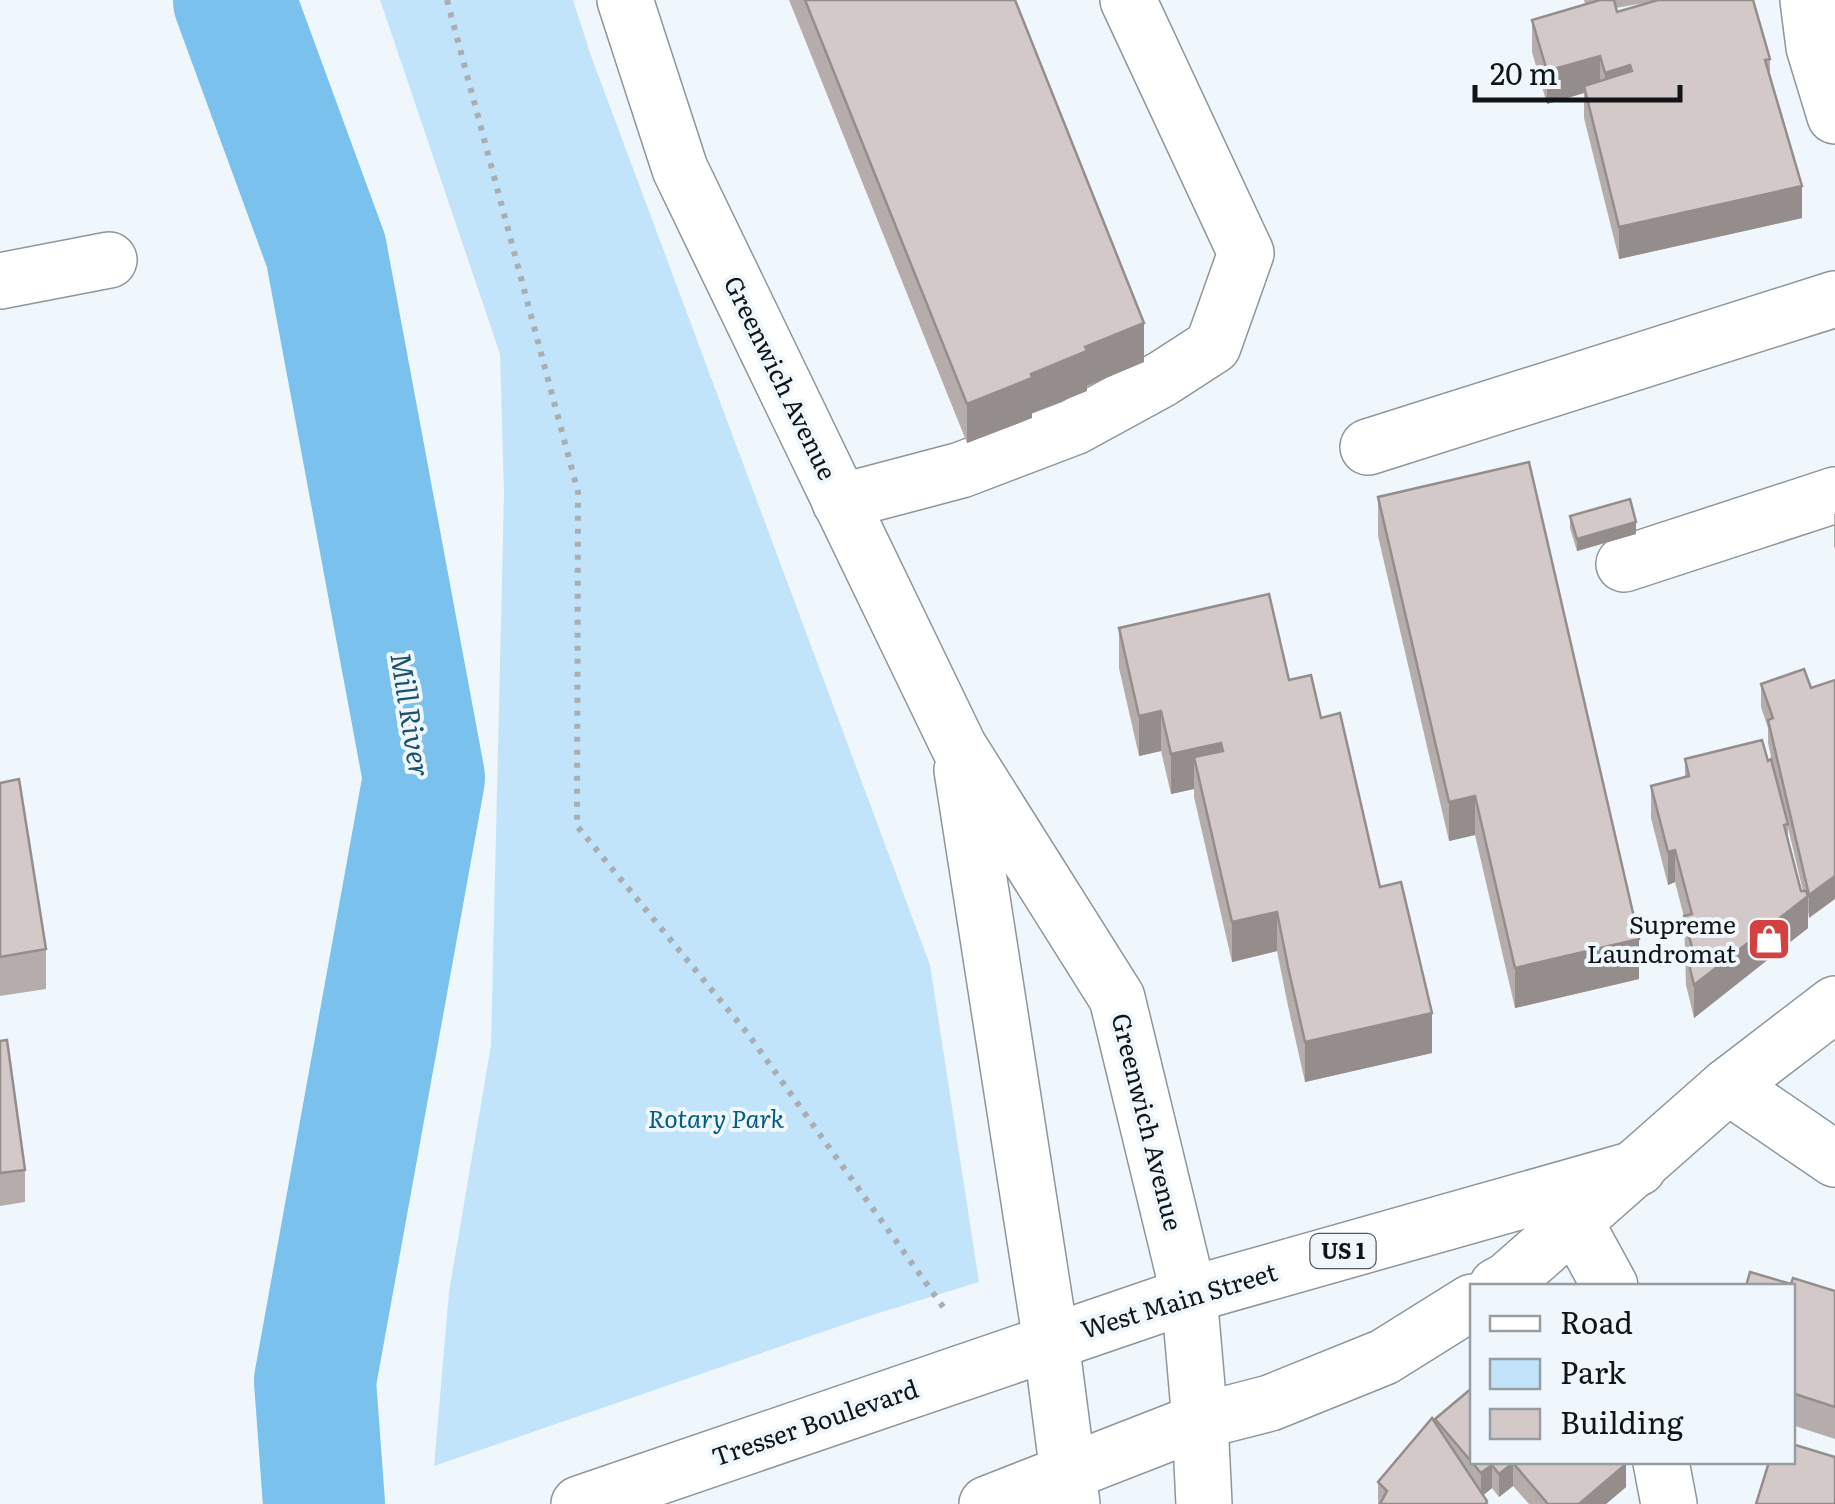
<svg xmlns="http://www.w3.org/2000/svg" width="1835" height="1504" font-family="Literata,serif">
  <style>
    .green { fill: #c2e4fa }
    .lines { fill: none; stroke-linecap: round; stroke-linejoin: round }
    .river { stroke: #7bc1ed; stroke-width: 122 }
    .minor-casing { stroke: #8e969b; stroke-width: 58 }
    .major-casing { stroke: #8e969b; stroke-width: 58 }
    .path { stroke: #a8aeb2; stroke-width: 6; stroke-dasharray: 5 8; stroke-linecap: butt }
    .minor { stroke: #fff; stroke-width: 55 }
    .major { stroke: #fff; stroke-width: 55 }
    .wall { fill: #b5adac; fill-rule: evenodd }
    .shaded-wall { fill: #948d8c }
    .building { fill: #d3c9c8; stroke: #948d8c; stroke-width: 2.5 }
    .labels { text-anchor: middle; stroke-width: 8; stroke-linejoin: round; paint-order: stroke }
    .shield { fill: #eff7fc; stroke: #54595c; stroke-width: 2.5 }
    .shield-label { font-size: 22px; font-weight: bold; fill: #121517 }
    .street-label { font-size: 25px; fill: #121517; stroke: #eff7fc }
    .poi-label { font-size: 25px; fill: #121517; stroke: #eff7fc; text-anchor: end }
    .park-label { font-size: 25px; font-style: italic; fill: #005d86; stroke: #eff7fc }
    .water-label { font-size: 28px; font-style: italic; fill: #1c5170; stroke: #eff7fc }
  </style>
  <rect width="100%" height="100%" fill="#eff7fc"/>
  <polygon class="green" points="380,0 573,0 590,53 930,965 979,1282 866,1317 434,1466 449,1292 491,1045 504,493 500,354"/>
  <g class="lines">
    <polyline class="river" points="234,0 326,251 424,778 315,1381 324,1504"/>
    <g class="minor-casing">
      <g id="minor">
        <polyline points="1808,0 1814,47 1835,116"/>
        <polyline points="0,281 109,260"/>
        <polyline points="1368,447 1835,299"/>
        <polyline points="840,502 961,470 1074,427 1162,379 1213,346 1246,253 1128,0"/>
        <polyline points="1624,564 1835,495"/>
        <polyline points="1728,1086 1835,1159"/>
        <polyline points="1575,1222 1610,1286"/>
        <polyline points="1661,1462 1669,1504"/>
      </g>
    </g>
    <g class="major-casing">
      <g id="major">
        <polyline points="625,0 680,169 959,747 1117,998 1189,1295 1200,1421 1204,1504"/>
        <polyline points="962,770 1051,1342 1072,1504"/>
        <polyline points="1497,1286 1508,1280 1728,1086 1835,1004"/>
        <polyline points="579,1504 1189,1295 1638,1168"/>
        <polyline points="987,1504 1200,1421 1270,1403 1384,1357 1472,1302"/>
      </g>
    </g>
    <polyline class="path" points="447,0 578,492 577,826 748,1034 946,1311"/>
    <use href="#minor" class="minor"/>
    <use href="#major" class="major"/>
  </g>
  <g class="wall">
    <polygon points="789,0 1015,0 1144,362 1087,386 1087,391 1032,413 1032,418 967,443"/>
    <path d="M1584 0H1753L1770 59V74L1802 218 1619 259 1584 118V93L1547 104 1532 52V20L1585 4ZM1650 2 1617 12 1616 8Z"/>
    <polygon points="1378,497 1639,979 1515,1008 1475,835 1449,841 1378,536"/>
    <polygon points="1834,514 1835,514 1835,549 1834,546"/>
    <polygon points="1570,516 1636,534 1577,551 1570,528"/>
    <polygon points="1119,628 1289,680 1321,718 1380,887 1432,1053 1305,1082 1288,1006 1277,951 1232,962 1194,797 1194,789 1171,794 1161,751 1139,756 1119,668"/>
    <path d="M1761 684 1811 688 1809 918 1808 911V928L1694 1018 1686 985 1684 917 1675 882 1668 885 1651 818V786L1685 777V759L1768 761 1777 784 1768 743V728L1761 707ZM1788 828 1803 891H1801L1788 841Z"/>
    <polygon points="0,783 46,949 46,989 0,996"/>
    <polygon points="0,1041 25,1170 25,1202 0,1206"/>
    <polygon points="1791,1284 1835,1291 1835,1439 1792,1425 1792,1286"/>
    <polygon points="1435,1419 1624,1462 1626,1487 1606,1504 1529,1504 1513,1486 1499,1497 1492,1488 1483,1495 1487,1504 1378,1504 1378,1482 1435,1424"/>
  </g>
  <g class="shaded-wall">
    <polygon points="1600,56 1600,89 1584,86 1584,93 1547,104 1547,71"/>
    <polygon points="1630,65 1630,97 1605,105 1605,73"/>
    <polygon points="1802,186 1802,218 1619,259 1619,227"/>
    <polygon points="1144,323 1144,362 1087,386 1087,391 1032,413 1032,418 967,443 967,404 1085,347"/>
    <polygon points="1636,522 1636,534 1577,551 1577,539"/>
    <polygon points="1161,711 1161,751 1139,756 1139,716"/>
    <polygon points="1221,743 1221,783 1194,757 1194,789 1171,794 1171,754"/>
    <polygon points="1475,796 1475,835 1449,841 1449,802"/>
    <polygon points="1675,850 1675,882 1668,885 1668,852"/>
    <polygon points="1835,876 1835,899 1809,918 1809,895"/>
    <polygon points="1808,896 1808,928 1694,1018 1694,985"/>
    <polygon points="1277,912 1277,951 1232,962 1232,922"/>
    <polygon points="1639,939 1639,979 1515,1008 1515,968"/>
    <polygon points="1432,1013 1432,1053 1305,1082 1305,1042"/>
    <polygon points="1513,1463 1513,1486 1499,1497 1499,1474"/>
    <polygon points="1626,1464 1626,1487 1606,1504 1579,1504"/>
    <polygon points="1492,1465 1492,1488 1481,1497 1481,1473"/>
  </g>
  <g class="building">
    <polygon points="805,0 1015,0 1144,323 1085,347 1087,351 1031,374 1032,378 967,404"/>
    <polygon points="1600,0 1614,0 1617,12 1658,0 1753,0 1770,59 1765,60 1802,186 1619,227 1584,86 1632,71 1630,65 1605,73 1600,56 1547,71 1532,20"/>
    <polygon points="1529,462 1639,939 1515,968 1475,796 1449,802 1378,497"/>
    <polygon points="1630,499 1636,522 1577,539 1570,516"/>
    <polygon points="1269,594 1289,680 1311,675 1321,718 1340,713 1380,887 1401,882 1432,1013 1305,1042 1288,967 1277,912 1232,922 1194,757 1223,751 1221,743 1171,754 1161,711 1139,716 1119,628"/>
    <polygon points="1804,669 1811,688 1835,680 1835,876 1809,895 1768,720 1773,718 1761,684"/>
    <polygon points="1762,740 1768,761 1771,759 1788,824 1784,825 1801,891 1806,891 1808,896 1694,985 1686,952 1693,951 1684,916 1692,914 1675,850 1668,852 1651,786 1689,776 1685,759"/>
    <polygon points="19,779 46,949 0,957 0,783"/>
    <polygon points="7,1040 25,1170 0,1173 0,1041"/>
    <polygon points="1750,1272 1791,1284 1793,1278 1835,1291 1835,1407 1792,1393 1792,1286 1746,1286"/>
    <polygon points="1472,1388 1472,1462 1624,1462 1626,1464 1579,1504 1548,1504 1513,1463 1499,1474 1492,1465 1481,1473 1435,1419"/>
    <polygon points="1432,1418 1487,1501 1486,1503 1487,1504 1380,1504 1387,1491 1378,1482"/>
    <polygon points="1792,1444 1835,1457 1835,1504 1756,1504 1769,1462 1792,1462"/>
  </g>
  <defs>
    <g id="shop-square" transform="scale(2.25)"><rect x="-9" y="-9" width="18" height="18" rx="4" fill="#d14240" stroke="#eff7fc"/><path d="M-5-2.5h2.3a2.7 3.5 0 0 1 5.4 0H5L5.5 6h-11ZM-1.5-2.5h3a1.5 2.3 0 0 0-3 0Z" fill="#fff"/></g>
  </defs>
  <g fill-rule="evenodd">
    <use href="#shop-square" x="1769" y="939"/>
  </g>
  <g class="labels">
    <rect class="shield" x="1310.5" y="1234" width="65" height="34" rx="8"/>
    <g class="shield-label">
      <text x="1343" y="1259">US 1</text>
    </g>
    <g class="street-label">
      <text transform="translate(780 378) rotate(64)" y="9">Greenwich Avenue</text>
      <text transform="translate(1147 1122) rotate(76)" y="9">Greenwich Avenue</text>
      <text transform="translate(1179 1301) rotate(-17)" y="9">West Main Street</text>
      <text transform="translate(815 1423) rotate(-19)" y="9">Tresser Boulevard</text>
    </g>
    <g class="poi-label">
      <text x="1736" y="934">Supreme<tspan x="1736" dy="29">Laundromat</tspan></text>
    </g>
    <g class="park-label">
      <text x="716" y="1128">Rotary Park</text>
    </g>
    <g class="water-label">
      <text transform="translate(410 715) rotate(81)" y="10">Mill River</text>
    </g>
  </g>
  <rect x="1470" y="1284" width="325" height="180" fill="#eff7fc" stroke="#979da0" stroke-width="2.5"/>
  <rect x="1490" y="1316" width="50" height="15" fill="#ffffff" stroke="#979da0" stroke-width="2.5"/>
  <text x="1560" y="1334" font-size="30" fill="#121517">Road</text>
  <rect x="1490" y="1359" width="50" height="30" fill="#c2e4fa" stroke="#979da0" stroke-width="2.5"/>
  <text x="1560" y="1384" font-size="30" fill="#121517">Park</text>
  <rect x="1490" y="1409" width="50" height="30" fill="#d3c9c8" stroke="#979da0" stroke-width="2.5"/>
  <text x="1560" y="1434" font-size="30" fill="#121517">Building</text>
  <path d="M1475 85v15h205v-15" fill="none" stroke="#121517" stroke-width="5"/>
  <text x="1490" y="85" font-size="30" fill="#121517" stroke="#eff7fc" stroke-width="8" paint-order="stroke">20 m</text>
</svg>
